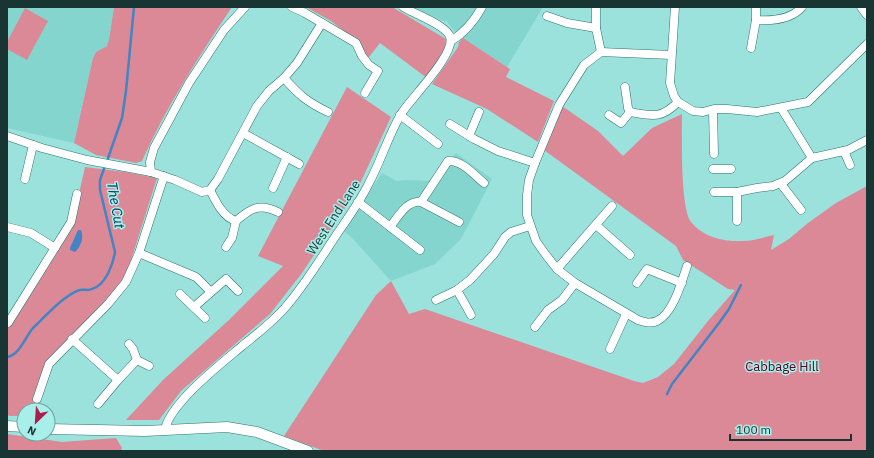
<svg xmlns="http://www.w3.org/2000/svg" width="874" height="458" font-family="'IBM Plex Sans',sans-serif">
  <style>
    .built { fill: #85d5cf }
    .green { fill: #db8996 }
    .water { fill: #4284c4 }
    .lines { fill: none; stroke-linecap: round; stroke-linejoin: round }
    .stream { stroke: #4284c4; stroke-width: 2.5 }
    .minor-casing { stroke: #2e746f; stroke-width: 9 }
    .major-casing { stroke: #2e746f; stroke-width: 11 }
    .minor { stroke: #fff; stroke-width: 8 }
    .major { stroke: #fff; stroke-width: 10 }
    .labels { text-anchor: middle; stroke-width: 3; stroke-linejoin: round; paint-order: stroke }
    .street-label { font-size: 13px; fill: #183533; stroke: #a8eee9 }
    .park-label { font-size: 13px; fill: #5a0020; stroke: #a8eee9 }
    .water-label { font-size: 14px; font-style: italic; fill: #063963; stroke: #a8eee9 }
  </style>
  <rect width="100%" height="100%" fill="#9be1dc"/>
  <g class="built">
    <polygon points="7,7 114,7 109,40 107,46 96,52 93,58 74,143 7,128"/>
    <polygon points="413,7 543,7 507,67 456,34 446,20 445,22"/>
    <polygon points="456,153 492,179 461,239 435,264 391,281 353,239 344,231 382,173 397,181 409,180 429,181 446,158 452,157"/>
  </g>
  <g class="green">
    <path d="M114 7H232C199 56 166 107 142 161L136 163 96 155 74 143 93 58 96 52 107 46 109 40Z"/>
    <path d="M306 7H392L446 39C446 55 435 66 427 78L380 43 369 57 364 55 361 44 355 37 349 35 331 21Z"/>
    <polygon points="25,8 48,21 27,60 7,49 7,42"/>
    <polygon points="463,38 510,69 506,77 554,101 538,142 487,109 432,84 458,47 459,42"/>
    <polygon points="347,87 391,117 357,190 302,273 270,314 181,391 159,420 126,420 163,380 230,319 283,266 258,256"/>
    <path d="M562 106 598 131 623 156 652 128 682 114C682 135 680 207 691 222 704 238 725 242 744 241 753 241 764 237 774 235L771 250 789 239 808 223 836 203 867 186V451H324L284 436 376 295 391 281 409 314 425 309 634 381 643 383 658 377 674 364 708 321 735 290 728 289 683 260 676 246 544 150Z"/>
    <polygon points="85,167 125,172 157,178 126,276 105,301 48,360 31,410 24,410 24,416 9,416 7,414 7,328 12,324 69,233 72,225"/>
    <polygon points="7,434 62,442 116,438 122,448 121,451 7,451"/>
  </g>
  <path class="water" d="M78 230H81C84 238 81 246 75 252L70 250V248Z"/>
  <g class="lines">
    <g class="stream">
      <polyline points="107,161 122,118 126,91 134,7"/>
      <path d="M7 357C20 355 25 337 33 328 43 319 53 307 64 299 68 296 75 291 80 290 84 289 88 291 92 289 106 285 113 264 115 252L100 190V180L105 166"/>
      <polyline points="667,394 672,384 719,323 729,309 741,285"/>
    </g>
    <g class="minor-casing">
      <g id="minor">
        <polyline points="292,7 305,13 356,43 362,56 369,65 378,71 365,93"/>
        <polyline points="596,7 596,28 601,52"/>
        <polyline points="675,7 670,83 674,96 678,102 693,111 703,112 714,109 727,109 757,112 808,102 867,44"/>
        <polyline points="861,7 867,15"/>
        <polyline points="547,16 567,23 596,28"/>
        <path d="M756 20C772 21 791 20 802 7"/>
        <path d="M451 41C464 33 475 20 482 7"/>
        <polyline points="751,48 756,20 756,7"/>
        <path d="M671 55 601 52 584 65 559 105 535 163 529 180 527 195V215L536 241 546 255 557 269 575 283 638 320C644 322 650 324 657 321 673 314 682 281 687 266"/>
        <path d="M284 78C299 95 307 102 328 112"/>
        <path d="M625 87 628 108 630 112C653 116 661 119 678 102"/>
        <polyline points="781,108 812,158 848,150 867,140"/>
        <polyline points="713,110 714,154"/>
        <polyline points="400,115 438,144"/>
        <polyline points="609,115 621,123 630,112"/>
        <polyline points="450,124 474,139 498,151 535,163"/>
        <polyline points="243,133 299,164"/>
        <polyline points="7,136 42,148 87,160 151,172 175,180 202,192 210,190 218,179 257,106 269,91 284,78 297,63 322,23"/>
        <polyline points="469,136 479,112"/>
        <polyline points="844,151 850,165"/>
        <polyline points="713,169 731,169"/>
        <polyline points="151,172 150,162 154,148 189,83 224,30 245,7"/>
        <polyline points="25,179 33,145"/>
        <polyline points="781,184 801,210"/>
        <polyline points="273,188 287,157"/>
        <path d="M210 190C216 202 223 217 236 221 251 208 259 203 278 212"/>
        <polyline points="714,192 737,192 757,188 773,186 785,181 812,158"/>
        <polyline points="737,192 737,221"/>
        <polyline points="358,202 420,250"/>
        <path d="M421 202 448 161C462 160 474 175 484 183"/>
        <polyline points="596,225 630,255"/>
        <polyline points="7,227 31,233 55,248"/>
        <path d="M390 227C398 217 407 200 421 202L459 222"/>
        <polyline points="226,247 232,238 236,221"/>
        <polyline points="139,253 196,277 211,292"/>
        <polyline points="557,269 612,206"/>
        <polyline points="637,283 647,269 682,283"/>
        <polyline points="457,290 471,315"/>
        <polyline points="180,294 205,318"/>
        <polyline points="436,300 457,290 470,280 494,254 505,237 511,232 530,226"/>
        <polyline points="194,307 226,279 238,291"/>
        <polyline points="8,323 71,222 77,194"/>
        <polyline points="535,327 548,310 562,300 575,283"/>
        <polyline points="72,339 118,380"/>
        <polyline points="129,344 133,349 137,360 149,366"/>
        <polyline points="610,349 626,314"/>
        <polyline points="37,399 49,364 108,304 126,282 139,253 164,176"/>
        <polyline points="98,404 118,380 137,360"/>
        <path d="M165 430C169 404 222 363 242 346 256 335 271 323 283 310 303 288 319 261 335 237 347 219 360 202 369 183 381 161 388 136 401 114 411 98 456 54 450 37 447 25 414 14 403 7"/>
      </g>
    </g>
    <g class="major-casing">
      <g id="major">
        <polyline points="7,426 24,427"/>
        <polyline points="48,429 145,431 227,427 257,432 308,451"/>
      </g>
    </g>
    <use href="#minor" class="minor"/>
    <use href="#major" class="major"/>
  </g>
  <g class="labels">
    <g class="street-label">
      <text transform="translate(333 217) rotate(-57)" y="5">West End Lane</text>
    </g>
    <g class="park-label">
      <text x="782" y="371">Cabbage Hill</text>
    </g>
    <g class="water-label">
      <text transform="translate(116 205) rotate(80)" y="5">The Cut</text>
    </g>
  </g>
  <rect width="874" height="458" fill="none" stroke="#183533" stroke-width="16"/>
  <g transform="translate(36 422) rotate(205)"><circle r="19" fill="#a8eee9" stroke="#6ea4a0"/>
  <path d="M0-3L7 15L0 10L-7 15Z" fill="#ae1c4a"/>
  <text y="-6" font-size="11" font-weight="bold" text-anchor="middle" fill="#183533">N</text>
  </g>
  <path d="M730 434v6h121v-6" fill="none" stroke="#183533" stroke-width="2"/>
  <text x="736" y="434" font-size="12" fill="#183533" stroke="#a8eee9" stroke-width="3" paint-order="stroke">100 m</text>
</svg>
